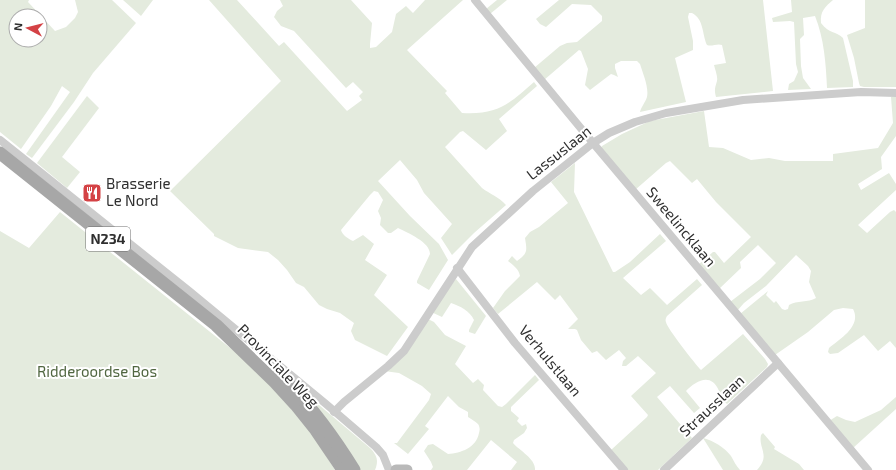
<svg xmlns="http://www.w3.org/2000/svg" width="896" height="470" font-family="'Exo 2',sans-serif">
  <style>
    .green { fill: #e4ebde; fill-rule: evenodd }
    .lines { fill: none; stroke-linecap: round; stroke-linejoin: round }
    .street { stroke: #ccc; stroke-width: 8 }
    .secondary { stroke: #b9b9b9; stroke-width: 11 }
    .primary { stroke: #a7a7a7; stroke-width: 13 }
    .labels { text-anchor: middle; stroke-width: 4; stroke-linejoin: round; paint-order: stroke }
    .shield { fill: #fff; stroke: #6d6d6d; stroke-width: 1 }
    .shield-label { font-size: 14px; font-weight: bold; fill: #2f2f2f }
    .street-label { font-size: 15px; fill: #2f2f2f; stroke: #fff }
    .poi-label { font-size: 15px; fill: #2f2f2f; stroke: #fff; text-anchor: start }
    .park-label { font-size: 15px; fill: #506640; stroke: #fff }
  </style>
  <rect width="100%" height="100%" fill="#fff"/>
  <g class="green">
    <path d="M0 0H29L28 2 55 31 66 27 75 18 78 12 75 0H112L136 23 93 73 74 102 32 158 26 154 70 92 62 86 51 106 21 149 0 132ZM16 16H40V40H16Z"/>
    <polygon points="123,0 153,0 141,16"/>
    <path d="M209 0H237L279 46 284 42 347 111 362 100 359 96 363 92 353 82 346 88 294 31 281 26 274 17 277 11 283 6 280 0H351L372 23 370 44V48L376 47 392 32 396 14 406 6 413 13 425 0H463L407 50 447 91 445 93 462 113C498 115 509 104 534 82L537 86 499 119 507 131 486 150 463 131 460 132 445 147 482 188C490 194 499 197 506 205L474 233 452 255 441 238 452 224 424 193 417 180 400 160 378 181 410 216 439 244 448 260 429 290 417 283V281L430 254C430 242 408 233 398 228L391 233H388L380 225 381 218 378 211 383 200 378 192 374 191 370 195 341 230C342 235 349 239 353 241L363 235 374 244 365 260 387 275 374 295 408 327 387 356 355 340 351 331 354 323 340 313 327 309 319 305 304 287 296 283 287 270 278 260 268 252 238 248 214 236V234L170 191 281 81Z"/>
    <polygon points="497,0 507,0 490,14 486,9"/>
    <path d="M559 0H763L773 91 716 97C714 90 715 88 717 81 718 76 715 70 714 65L726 63 722 45C717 43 712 47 707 45 702 34 704 19 692 13H689L688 17 693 41V50L675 58 686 102 640 112C641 107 645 103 647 97 649 87 643 74 640 64L637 61H621L615 64V68L618 77 614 75 611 74 590 90 585 85 588 69 581 51 579 50 544 80 534 68 560 46 567 43 577 42 602 21V16L591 5 572 4 546 27 540 24 536 19Z"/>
    <path d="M791 0H833C825 7 820 11 821 23 829 34 836 31 843 38L853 81V87L827 88C826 64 824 38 815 16L803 18 804 35 800 39 801 66 803 78 811 89 788 90 789 84 794 81 798 72 796 64 794 22 790 21 773 22 772 18 792 12Z"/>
    <polygon points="865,0 896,0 896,87 864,87 860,86 859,83 854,58 847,35 865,28"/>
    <polygon points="87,96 99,108 62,157 80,172 67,188 37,163"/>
    <path d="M891 97H896V136L881 157 882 169 858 184 861 190 889 173 896 184V190L858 225 867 233 890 212 894 210 896 212V348L890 341 878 351 864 335 838 353 830 354 828 352 829 348C840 339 862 326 853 309L843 308 834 310 808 332 775 355 740 314 768 291 766 295 774 303 776 301 782 309 785 310 788 309 789 305C797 300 808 303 816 298L809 282 811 271 808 266 796 255 766 286 744 303 737 311 730 302 760 279 776 263 758 245 740 262 741 268 719 289 698 265 713 252H715L724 263 751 237 716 202 697 179 692 183 670 161 666 163 635 190 601 148 602 146 622 134 650 121 704 111 709 147 723 148 751 160 769 158 785 161H833V154L878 148 893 123Z"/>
    <path d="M575 163 574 192 613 272H615L630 262 660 234 666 241 623 278 641 295 650 288 667 305 697 279 702 285 667 316C666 318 665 320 666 322 666 327 696 365 701 370L743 334 765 359 768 364 767 367 727 404C722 400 722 396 719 391 711 372 696 381 686 391L700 408 694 413 670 386 657 397 692 438 658 470H628L611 450 647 417 648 415 631 396 656 373 638 356 626 366H622L623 361 626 358 619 350 606 360 597 351 592 353 581 340 577 330 575 329H568L578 319 560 295 555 300 537 282 498 314 493 308 505 291 520 276C519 269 513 265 508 261L512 256 517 261C528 253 527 251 525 238L530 232 539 227 568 203 551 182Z"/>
    <polygon points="60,212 239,355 268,383 296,414 313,435 335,470 0,470 0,231 29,248"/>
    <path d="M456 279 486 316 475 334 469 332V330L474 320C470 311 460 306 451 303L442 317 429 311Z"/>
    <path d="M426 318 434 322 445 335 466 346 455 364 473 383 478 379 484 385 483 390 498 406 502 407 506 404 535 375 539 380 511 407V411L519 418 517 421 522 426 526 424 527 428 524 433 514 440 513 443C520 451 536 459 535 470H511L517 462 491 440 467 470H431L433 467 431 462 424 451 428 445 433 444 448 454C461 453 476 448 479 433 480 430 480 427 478 424 475 421 471 419 468 417V412L459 407 448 396 425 426 429 429 408 454 394 443H397L429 400 431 394 422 386 399 373 384 371Z"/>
    <path d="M268 366 274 367 370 448C377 455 379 461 375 470H358L291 386Z"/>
    <polygon points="896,397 896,409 853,448 829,421 837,416 846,420 855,422 881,410"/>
    <path d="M763 433 775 447 774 449 799 464 804 470H757C771 455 758 449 761 435Z"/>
    <path d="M703 438C714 441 724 447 731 456 734 461 736 466 740 470H723Z"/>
  </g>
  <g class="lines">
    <g class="street">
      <polyline points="475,0 593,143 868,470"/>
      <polyline points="0,140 189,291 326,404 376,447 383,455 389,470"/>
      <polyline points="457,268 515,343 624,470"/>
      <polyline points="334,412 344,402 388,366 404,351 472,247 533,191 593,143 609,133 635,122 666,113 743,100 861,92 896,93"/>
      <polyline points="664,470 778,363"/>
    </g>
    <polyline class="secondary" points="396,470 407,470"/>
    <g class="primary">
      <polyline points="0,153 216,325 275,382 296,405 316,430 343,470"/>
      <path d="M287 382C313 409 335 439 354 470"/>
    </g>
  </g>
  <defs>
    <g id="restaurant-square" transform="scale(1)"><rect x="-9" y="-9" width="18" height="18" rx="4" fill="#d44245" stroke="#fff"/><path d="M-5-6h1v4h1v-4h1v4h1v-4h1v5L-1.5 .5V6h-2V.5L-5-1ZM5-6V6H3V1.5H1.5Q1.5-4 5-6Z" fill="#fff"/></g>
  </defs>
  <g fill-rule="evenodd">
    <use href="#restaurant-square" x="92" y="193"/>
  </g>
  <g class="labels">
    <rect class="shield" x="86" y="227" width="44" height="24" rx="3"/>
    <g class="shield-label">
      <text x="108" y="244">N234</text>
    </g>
    <g class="street-label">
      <text transform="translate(559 153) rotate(-38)" y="5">Lassuslaan</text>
      <text transform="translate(681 227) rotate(50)" y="5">Sweelincklaan</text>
      <text transform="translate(550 361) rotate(50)" y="5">Verhulstlaan</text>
      <text transform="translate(278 366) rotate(46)" y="5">Provinciale Weg</text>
      <text transform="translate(712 406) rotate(-43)" y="5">Strausslaan</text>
    </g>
    <g class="poi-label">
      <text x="106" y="189">Brasserie<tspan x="106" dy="17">Le Nord</tspan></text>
    </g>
    <g class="park-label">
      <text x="97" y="377">Ridderoordse Bos</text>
    </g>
  </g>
  <g transform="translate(28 28) rotate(277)"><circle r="19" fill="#ffffff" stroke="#acacac"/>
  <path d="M0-3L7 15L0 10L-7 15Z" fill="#d44245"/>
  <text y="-6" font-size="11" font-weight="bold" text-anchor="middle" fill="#2f2f2f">N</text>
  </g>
</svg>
